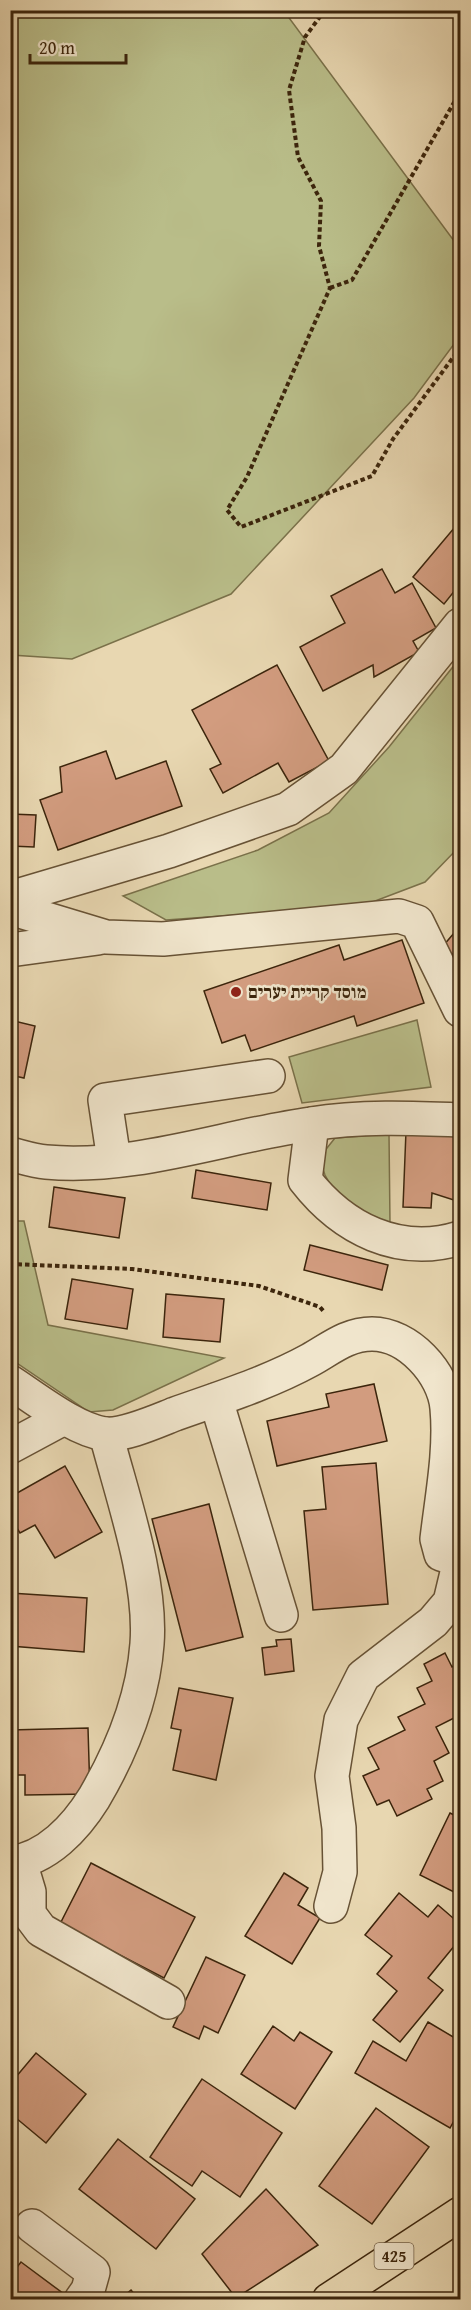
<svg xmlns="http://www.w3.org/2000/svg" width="471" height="2310" font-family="'Gentium Book Plus','Frank Ruhl Libre',serif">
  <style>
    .green { fill: #b9bd89; stroke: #7a714a; stroke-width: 1.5 }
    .building { fill: #d29c7f; stroke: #3c250c; stroke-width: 1.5 }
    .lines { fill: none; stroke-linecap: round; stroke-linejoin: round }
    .minor-casing { stroke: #675235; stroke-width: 36 }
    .major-casing { stroke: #3c250c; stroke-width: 36 }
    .path { stroke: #3c250c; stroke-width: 4; stroke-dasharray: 4.5 3; stroke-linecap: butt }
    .minor { stroke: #f0e5cc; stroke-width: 33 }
    .major { stroke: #e8d7b1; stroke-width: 33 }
    .poi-dot { fill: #8f2418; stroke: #f0e5cc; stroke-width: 2 }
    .labels { text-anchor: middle; stroke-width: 5; stroke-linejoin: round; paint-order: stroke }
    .shield { fill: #f0e5cc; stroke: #725f46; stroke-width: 1.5 }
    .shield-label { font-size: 16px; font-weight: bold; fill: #3c250c }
    .poi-label { font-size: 18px; font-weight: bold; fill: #3c250c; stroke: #f0e5cc; text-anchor: start }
  </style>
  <rect width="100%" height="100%" fill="#e8d7b1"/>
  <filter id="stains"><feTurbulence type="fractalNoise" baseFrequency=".00333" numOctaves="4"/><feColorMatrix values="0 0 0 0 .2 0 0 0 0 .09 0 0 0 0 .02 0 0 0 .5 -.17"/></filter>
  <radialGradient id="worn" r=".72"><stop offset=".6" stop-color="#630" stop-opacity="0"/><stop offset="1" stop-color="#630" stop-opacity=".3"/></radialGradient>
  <g class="green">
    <polygon points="10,11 284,11 460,249 460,336 414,398 231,594 72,659 11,655"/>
    <polygon points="460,658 460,846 425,882 362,906 166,920 123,896 258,850 329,813 389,747"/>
    <polygon points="417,1020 431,1087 302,1103 289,1057"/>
    <polygon points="389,1134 390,1224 340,1202 325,1175 319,1158 335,1138"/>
    <polygon points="11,1221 24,1221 48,1325 224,1358 113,1410 89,1412 11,1359"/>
  </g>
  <g class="building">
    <polygon points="460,521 460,584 444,604 413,577"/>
    <polygon points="382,569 395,593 412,583 436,628 413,641 419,652 374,677 373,665 323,691 300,647 345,623 331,596"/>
    <polygon points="277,665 329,761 289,782 278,763 223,793 210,769 221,764 192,710"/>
    <polygon points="106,751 116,779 166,761 182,806 58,850 40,800 62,792 60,767"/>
    <polygon points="10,814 36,815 34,847 10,846"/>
    <polygon points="460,926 460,961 443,946"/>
    <polygon points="402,940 424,1003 357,1026 354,1016 251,1051 245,1035 222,1043 204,991 339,945 344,960"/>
    <polygon points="10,1020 35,1026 24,1078 10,1075"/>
    <polygon points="406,1131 460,1134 460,1202 432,1193 431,1208 403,1207"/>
    <polygon points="196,1170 271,1183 267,1210 192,1198"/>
    <polygon points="54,1187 125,1198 119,1238 49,1227"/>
    <polygon points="310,1245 388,1265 382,1290 304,1270"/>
    <polygon points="72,1279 133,1289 127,1329 65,1319"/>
    <polygon points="166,1294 224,1299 220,1342 163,1337"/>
    <polygon points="374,1384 387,1441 277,1466 267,1421 329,1407 326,1394"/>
    <polygon points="376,1463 388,1604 313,1610 304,1511 326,1509 322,1467"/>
    <polygon points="65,1466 102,1532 55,1558 35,1525 20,1533 10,1517 10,1497"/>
    <polygon points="209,1504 243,1637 186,1651 152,1519"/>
    <polygon points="10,1593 87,1598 84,1652 10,1646"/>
    <polygon points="291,1639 294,1671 265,1675 262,1648 277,1646 276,1640"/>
    <polygon points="445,1653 452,1667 460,1662 460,1715 436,1727 449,1753 434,1761 443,1781 427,1789 432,1799 397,1816 389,1800 377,1805 363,1776 379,1769 368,1748 405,1730 398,1717 425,1704 417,1688 432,1681 424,1664"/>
    <polygon points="179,1688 233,1698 216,1780 173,1770 181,1730 171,1728"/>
    <polygon points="88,1728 90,1794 25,1795 25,1775 10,1775 10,1730"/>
    <polygon points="450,1813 460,1818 460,1895 420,1875"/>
    <polygon points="91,1863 195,1917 164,1978 60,1924"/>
    <polygon points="284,1873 308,1888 298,1905 320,1918 292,1964 245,1936"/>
    <polygon points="399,1893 428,1917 438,1905 460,1924 460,1939 428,1978 443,1990 400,2042 373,2020 397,1991 377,1974 392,1956 365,1935"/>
    <polygon points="206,1957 245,1975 218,2033 204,2026 199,2039 173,2027"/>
    <polygon points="428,2022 460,2041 460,2110 450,2128 355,2073 373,2041 406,2061"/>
    <polygon points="273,2026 294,2041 300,2032 332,2052 295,2109 241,2074"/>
    <polygon points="36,2053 86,2094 46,2143 10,2113 10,2084"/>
    <polygon points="202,2079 282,2133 240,2197 202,2171 192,2186 150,2157"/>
    <polygon points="376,2108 429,2147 372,2224 319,2186"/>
    <polygon points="118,2139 195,2199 156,2249 79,2189"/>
    <polygon points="266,2189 318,2245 236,2298 202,2254"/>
    <polygon points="21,2262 64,2294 60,2300 10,2300 10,2276"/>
    <polygon points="131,2290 139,2300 119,2300"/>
  </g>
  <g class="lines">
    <g class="minor-casing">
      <g id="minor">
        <polyline points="10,898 169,851 288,809 344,769 460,625"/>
        <polyline points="10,908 106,937 163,939 399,916 417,922 460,1010"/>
        <polyline points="10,950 98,938"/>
        <path d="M312 1124 305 1180C343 1229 399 1257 460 1238"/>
        <path d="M10 1154C22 1157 34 1161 46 1162 135 1170 224 1136 311 1124 360 1116 411 1118 460 1120"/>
        <polyline points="114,1160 105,1100 268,1076"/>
        <path d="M10 1382C35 1398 75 1430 105 1434 124 1436 157 1421 175 1414 220 1398 268 1383 310 1360 330 1349 347 1334 372 1334 408 1334 444 1373 447 1408 451 1451 442 1496 437 1539L441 1554 460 1560"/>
        <polyline points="216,1400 281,1615"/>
        <polyline points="10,1447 64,1418"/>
        <polyline points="20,1862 29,1892 29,1914 41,1930 168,2002"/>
        <path d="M10 1863C47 1859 76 1827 94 1798 121 1752 143 1698 147 1644 152 1580 122 1496 106 1434"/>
        <polyline points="331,1906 340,1872 339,1828 332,1776 341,1720 363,1676 433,1622 450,1602 460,1560"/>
        <polyline points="32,2226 93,2272 88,2290 81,2300"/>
      </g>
    </g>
    <g class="major-casing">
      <polyline id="major" points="329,2300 460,2214"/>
    </g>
    <g class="path">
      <polyline points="325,10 305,37 289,90 298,157 321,201 319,246 330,288 247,477 227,510 241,527 372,476 393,439 460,348"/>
      <polyline points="330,288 352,280 460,92"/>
      <polyline points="10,1264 132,1269 259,1286 320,1307 325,1313"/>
    </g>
    <use href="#minor" class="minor"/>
    <use href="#major" class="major"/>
  </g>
  <circle class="poi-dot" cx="236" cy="992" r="6"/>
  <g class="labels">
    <rect class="shield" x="374.5" y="2243" width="39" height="26" rx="4.5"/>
    <g class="shield-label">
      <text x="394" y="2262">425</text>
    </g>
    <g class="poi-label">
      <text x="248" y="998">מוסד קריית יערים</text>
    </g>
  </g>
  <rect width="471" height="2310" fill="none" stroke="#e8d7b1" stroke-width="36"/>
  <rect x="12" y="12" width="447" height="2286" fill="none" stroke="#3c250c" stroke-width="3"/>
  <rect x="18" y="18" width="435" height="2274" fill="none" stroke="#3c250c" stroke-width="1.5"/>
  <path d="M30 54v9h96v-9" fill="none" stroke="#3c250c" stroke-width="3"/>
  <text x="39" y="54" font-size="18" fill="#3c250c" stroke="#f0e5cc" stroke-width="4.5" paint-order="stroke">20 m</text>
  <rect width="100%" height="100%" filter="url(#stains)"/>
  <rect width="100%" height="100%" fill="url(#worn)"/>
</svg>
